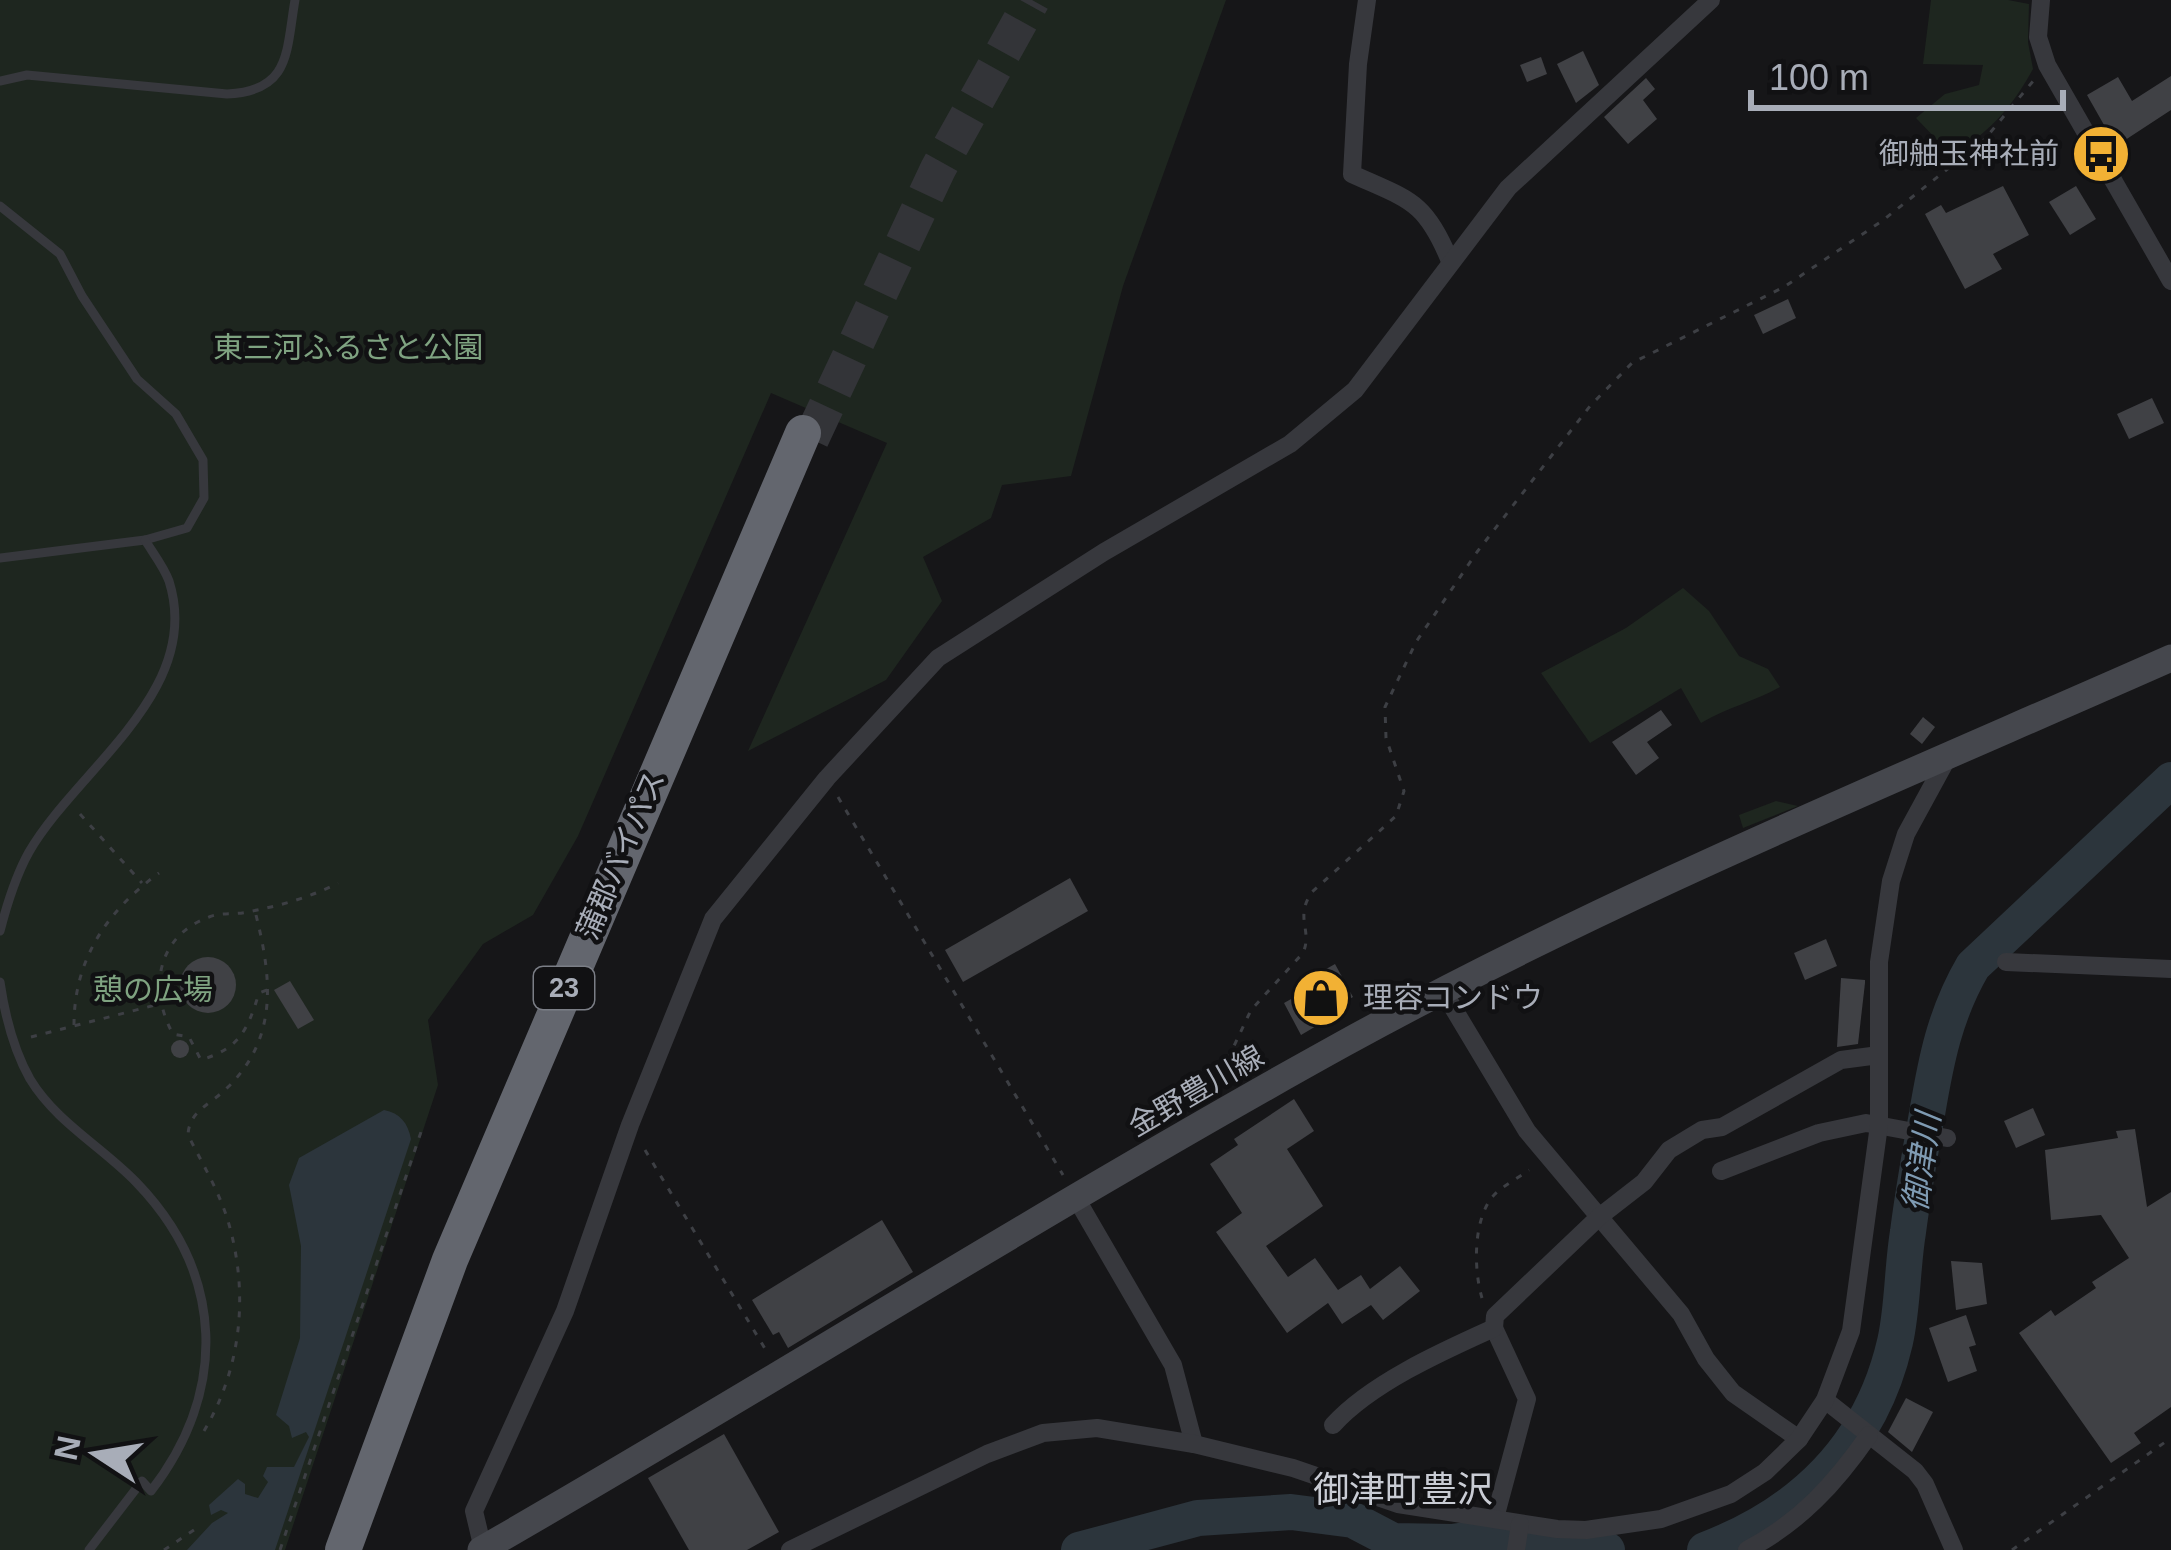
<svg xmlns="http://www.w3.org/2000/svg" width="2171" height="1550" font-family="Arial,'Noto Sans JP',sans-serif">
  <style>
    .green { fill: #1e261f }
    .water { fill: #2c353c }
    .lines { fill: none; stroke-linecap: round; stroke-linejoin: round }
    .river { stroke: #2c353c; stroke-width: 36 }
    .building { fill: #404145 }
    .highway-tunnel { stroke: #333438; stroke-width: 36; stroke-dasharray: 36 18; stroke-linecap: butt }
    .path { stroke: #3d3f44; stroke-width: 3; stroke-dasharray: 6 9; stroke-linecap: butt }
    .lane { stroke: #37383d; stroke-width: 9 }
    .street { stroke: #37383d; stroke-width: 18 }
    .secondary { stroke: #45474d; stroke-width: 27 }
    .highway { stroke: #63666e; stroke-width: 36 }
    .labels { text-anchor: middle; stroke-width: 9; stroke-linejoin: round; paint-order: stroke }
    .shield { fill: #111113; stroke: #7b7e86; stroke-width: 3 }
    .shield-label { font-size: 27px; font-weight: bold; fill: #a8adb8 }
    .poi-label { font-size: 30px; fill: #a8adb8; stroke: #111113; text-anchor: end }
    .park-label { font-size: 30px; fill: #7fa381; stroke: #111113 }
    .street-label { font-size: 30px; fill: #a8adb8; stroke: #111113 }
    .water-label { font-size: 33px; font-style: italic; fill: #7f9bb3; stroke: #111113 }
    .quarter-label { font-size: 36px; fill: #c9ccd4; stroke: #111113 }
  </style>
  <rect width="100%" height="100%" fill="#161618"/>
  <g class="green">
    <polygon points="0,0 1226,0 1123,286 1071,476 1002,485 991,518 923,557 942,601 886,680 748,751 887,443 771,393 578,836 533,915 483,944 428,1020 438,1085 285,1550 0,1550"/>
    <path d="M1931 0H2008L2029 4 2028 42 2033 69C2015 102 1994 128 1961 149L1941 144 1916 118 1945 94 1979 85 1983 65 1923 64Z"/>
    <path d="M1683 588 1709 611 1739 656 1768 669 1780 687C1753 702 1728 707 1701 723L1681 688 1590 743 1541 673 1626 628Z"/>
    <polygon points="1776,801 1798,806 1743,828 1739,815"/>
  </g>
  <path class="water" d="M384 1110C400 1113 408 1123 411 1139L275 1550H187L212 1523 228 1513 221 1510 211 1515 209 1505 238 1479 245 1484V1494L258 1498 268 1482 263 1476 267 1467H294L309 1437 306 1432 292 1438 289 1426 276 1415 300 1338 301 1246 289 1185 299 1158Z"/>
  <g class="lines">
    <g class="river">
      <polyline points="1079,1550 1198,1518 1291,1512 1353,1520 1393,1541 1452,1542 1500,1535 1607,1550"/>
      <path d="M1705 1550C1802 1513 1871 1446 1895 1342 1903 1307 1902 1268 1908 1232 1913 1193 1920 1153 1927 1114 1936 1060 1945 1014 1973 966L2171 780"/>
    </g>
  </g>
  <g class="building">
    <polygon points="1583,51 1599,85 1576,103 1557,64"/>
    <polygon points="1541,57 1547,74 1527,82 1520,65"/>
    <polygon points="2171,76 2171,110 2116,146 2087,95 2118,77 2132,101"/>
    <polygon points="1646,78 1655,89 1643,100 1657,119 1628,144 1604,117"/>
    <polygon points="2003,186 2029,235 1993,254 2002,269 1965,289 1925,214 1941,205 1946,213"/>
    <polygon points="2076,186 2096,219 2070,235 2049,202"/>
    <polygon points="1788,299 1796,318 1763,334 1754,315"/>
    <polygon points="2152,398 2164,423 2129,439 2117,414"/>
    <polygon points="1661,710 1672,725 1647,742 1659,758 1636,775 1612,742"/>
    <polygon points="1923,717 1935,727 1922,744 1910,734"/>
    <polygon points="1070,878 1088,911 963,982 945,950"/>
    <polygon points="1826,939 1837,966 1805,980 1794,953"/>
    <circle cx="208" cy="985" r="28"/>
    <polygon points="1335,964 1353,997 1314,1019 1318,1025 1301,1035 1284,1003 1300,994 1296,986"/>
    <polygon points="1841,978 1865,980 1865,983 1858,1044 1837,1047"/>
    <polygon points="290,981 314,1020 298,1029 274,990"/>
    <circle cx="180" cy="1049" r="9"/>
    <polygon points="1294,1099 1314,1131 1287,1149 1323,1206 1266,1246 1288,1277 1315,1258 1338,1290 1361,1275 1370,1289 1400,1266 1420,1291 1383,1320 1371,1305 1342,1324 1328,1303 1287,1333 1216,1232 1242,1213 1210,1164 1238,1145 1234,1139"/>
    <polygon points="2033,1108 2045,1135 2016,1148 2004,1121"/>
    <polygon points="2135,1129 2147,1207 2171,1192 2171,1407 2134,1433 2141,1443 2111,1463 2019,1333 2051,1310 2055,1316 2096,1288 2092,1282 2129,1258 2101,1215 2051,1220 2045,1150 2118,1138 2116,1131"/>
    <polygon points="882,1220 913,1272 788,1348 779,1332 773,1335 752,1300"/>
    <polygon points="1951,1261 1982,1263 1987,1304 1956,1310"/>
    <polygon points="1966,1315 1976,1345 1969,1347 1977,1371 1948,1382 1929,1328"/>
    <polygon points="1906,1398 1933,1412 1912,1452 1888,1432"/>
    <polygon points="724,1434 779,1532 747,1550 689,1550 648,1478"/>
  </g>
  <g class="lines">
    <polyline class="highway-tunnel" points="811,439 938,169 1032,0"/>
    <g class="path">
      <polyline points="838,797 1063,1175"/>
      <polyline points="80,814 142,883"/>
      <path d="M267 990 259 993C247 1032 239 1048 201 1060L189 1037 173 1034C148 989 157 936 209 917 221 912 235 915 247 912 279 906 309 898 338 883"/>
      <path d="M74 1025C74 959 107 911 159 873"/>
      <polyline points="31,1037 175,1000"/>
      <path d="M1215 1086 1251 1010 1303 953C1313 930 1294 918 1312 892L1396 816 1404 791 1386 738 1385 707 1416 642 1477 552 1590 406 1632 363 1784 287 1882 221 1984 140 2034 80"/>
      <polyline points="645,1150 767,1352"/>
      <path d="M1482 1298C1474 1271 1473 1225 1490 1200 1498 1188 1517 1179 1529 1170"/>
      <path d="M204 1431C242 1367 249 1292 228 1221 219 1191 202 1163 188 1135 189 1110 212 1104 228 1087 280 1036 271 974 255 911"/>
      <polyline points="164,1550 197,1528"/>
      <polyline points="280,1550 423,1126"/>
      <polyline points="2012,1550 2171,1438"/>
    </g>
    <g class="lane">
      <path d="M0 81 27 75 227 94C291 91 286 52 295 0"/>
      <polyline points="0,206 60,254 82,296 137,379 176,414 203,460 204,498 187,528 145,540 0,558"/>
      <path d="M0 931C7 904 15 877 29 852 77 769 204 691 169 581 164 567 153 553 145 540"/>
      <path d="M0 982C5 1016 13 1049 30 1079 56 1122 101 1146 136 1182 225 1274 228 1391 151 1491L142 1481 89 1550"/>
    </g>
    <g class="street">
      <path d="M1367 0 1358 64 1352 174C1409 200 1425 200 1450 261"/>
      <polyline points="2041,0 2038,37 2047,65 2171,281"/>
      <polyline points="2006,962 2171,969"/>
      <polyline points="1443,991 1527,1131 1681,1314 1706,1359 1733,1393 1799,1439"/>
      <polyline points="1721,1171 1819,1133 1866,1123 1947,1138"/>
      <polyline points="1076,1198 1173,1365 1194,1444"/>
      <polyline points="1494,1328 1527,1399 1495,1518"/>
      <polyline points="1825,1400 1915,1471 1925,1484 1954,1550"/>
      <path d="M1333 1425C1371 1383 1443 1351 1494 1328L1495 1316 1599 1217 1644 1182 1669 1150 1702 1130 1722 1127 1841 1060 1879 1055"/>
      <polyline points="483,1549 474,1511 565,1311 630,1125 713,919 827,778 938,658 1104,552 1290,444 1355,390 1508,188 1711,0"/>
      <polyline points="790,1550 987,1454 1043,1433 1097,1428 1194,1444 1293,1468 1398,1504 1557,1529 1586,1530 1661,1519 1731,1494 1765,1472 1799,1439 1825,1400 1851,1331 1879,1125 1879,962 1891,881 1906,834 1948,757"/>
      <polyline points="1516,1550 1520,1524"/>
      <path d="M1747 1550C1800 1522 1835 1484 1869 1435"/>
    </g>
    <path class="secondary" d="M481 1550C770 1384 1052 1205 1343 1044 1610 897 1893 781 2171 658"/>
    <polyline class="highway" points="343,1550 450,1260 803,433"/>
  </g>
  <defs>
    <g id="bus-disc" transform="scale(3)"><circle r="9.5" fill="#f2b134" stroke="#111113"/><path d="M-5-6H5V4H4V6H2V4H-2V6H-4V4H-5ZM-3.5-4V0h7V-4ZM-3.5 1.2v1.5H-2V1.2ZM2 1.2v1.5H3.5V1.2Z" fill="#111"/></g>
    <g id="shop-disc" transform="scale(3)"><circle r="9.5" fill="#f2b134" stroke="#111113"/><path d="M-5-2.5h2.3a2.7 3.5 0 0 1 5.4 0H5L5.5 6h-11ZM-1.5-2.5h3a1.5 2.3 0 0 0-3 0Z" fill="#111"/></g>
  </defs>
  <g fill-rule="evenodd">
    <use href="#bus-disc" x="2101" y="154"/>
    <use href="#shop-disc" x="1321" y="998"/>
  </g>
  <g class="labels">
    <rect class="shield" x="534" y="967" width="60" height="42" rx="9"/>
    <g class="shield-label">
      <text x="564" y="997">23</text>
    </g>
    <g class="poi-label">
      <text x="2059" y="164">御舳玉神社前</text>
      <text x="1363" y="1008" text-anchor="start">理容コンドウ</text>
    </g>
    <g class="park-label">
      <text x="348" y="358">東三河ふるさと公園</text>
      <text x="153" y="1000">憩の広場</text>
    </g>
    <g class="street-label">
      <text transform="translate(621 855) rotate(-67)" y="10">蒲郡バイパス</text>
      <text transform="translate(1196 1091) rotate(-30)" y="10">金野豊川線</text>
    </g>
    <g class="water-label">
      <text transform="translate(1921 1162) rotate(-82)" y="12">御津川</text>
    </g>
    <g class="quarter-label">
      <text x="1403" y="1502">御津町豊沢</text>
    </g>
  </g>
  <g transform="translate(96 1454) rotate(282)" stroke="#111113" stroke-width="9" paint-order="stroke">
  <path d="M0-9L21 45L0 30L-21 45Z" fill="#a8adb8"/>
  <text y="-18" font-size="33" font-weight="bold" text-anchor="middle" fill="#a8adb8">N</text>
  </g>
  <path d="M1751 90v18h312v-18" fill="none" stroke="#a8adb8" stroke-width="6"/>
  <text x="1769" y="90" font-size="36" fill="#a8adb8" stroke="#111113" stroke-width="9" paint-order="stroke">100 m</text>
</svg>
